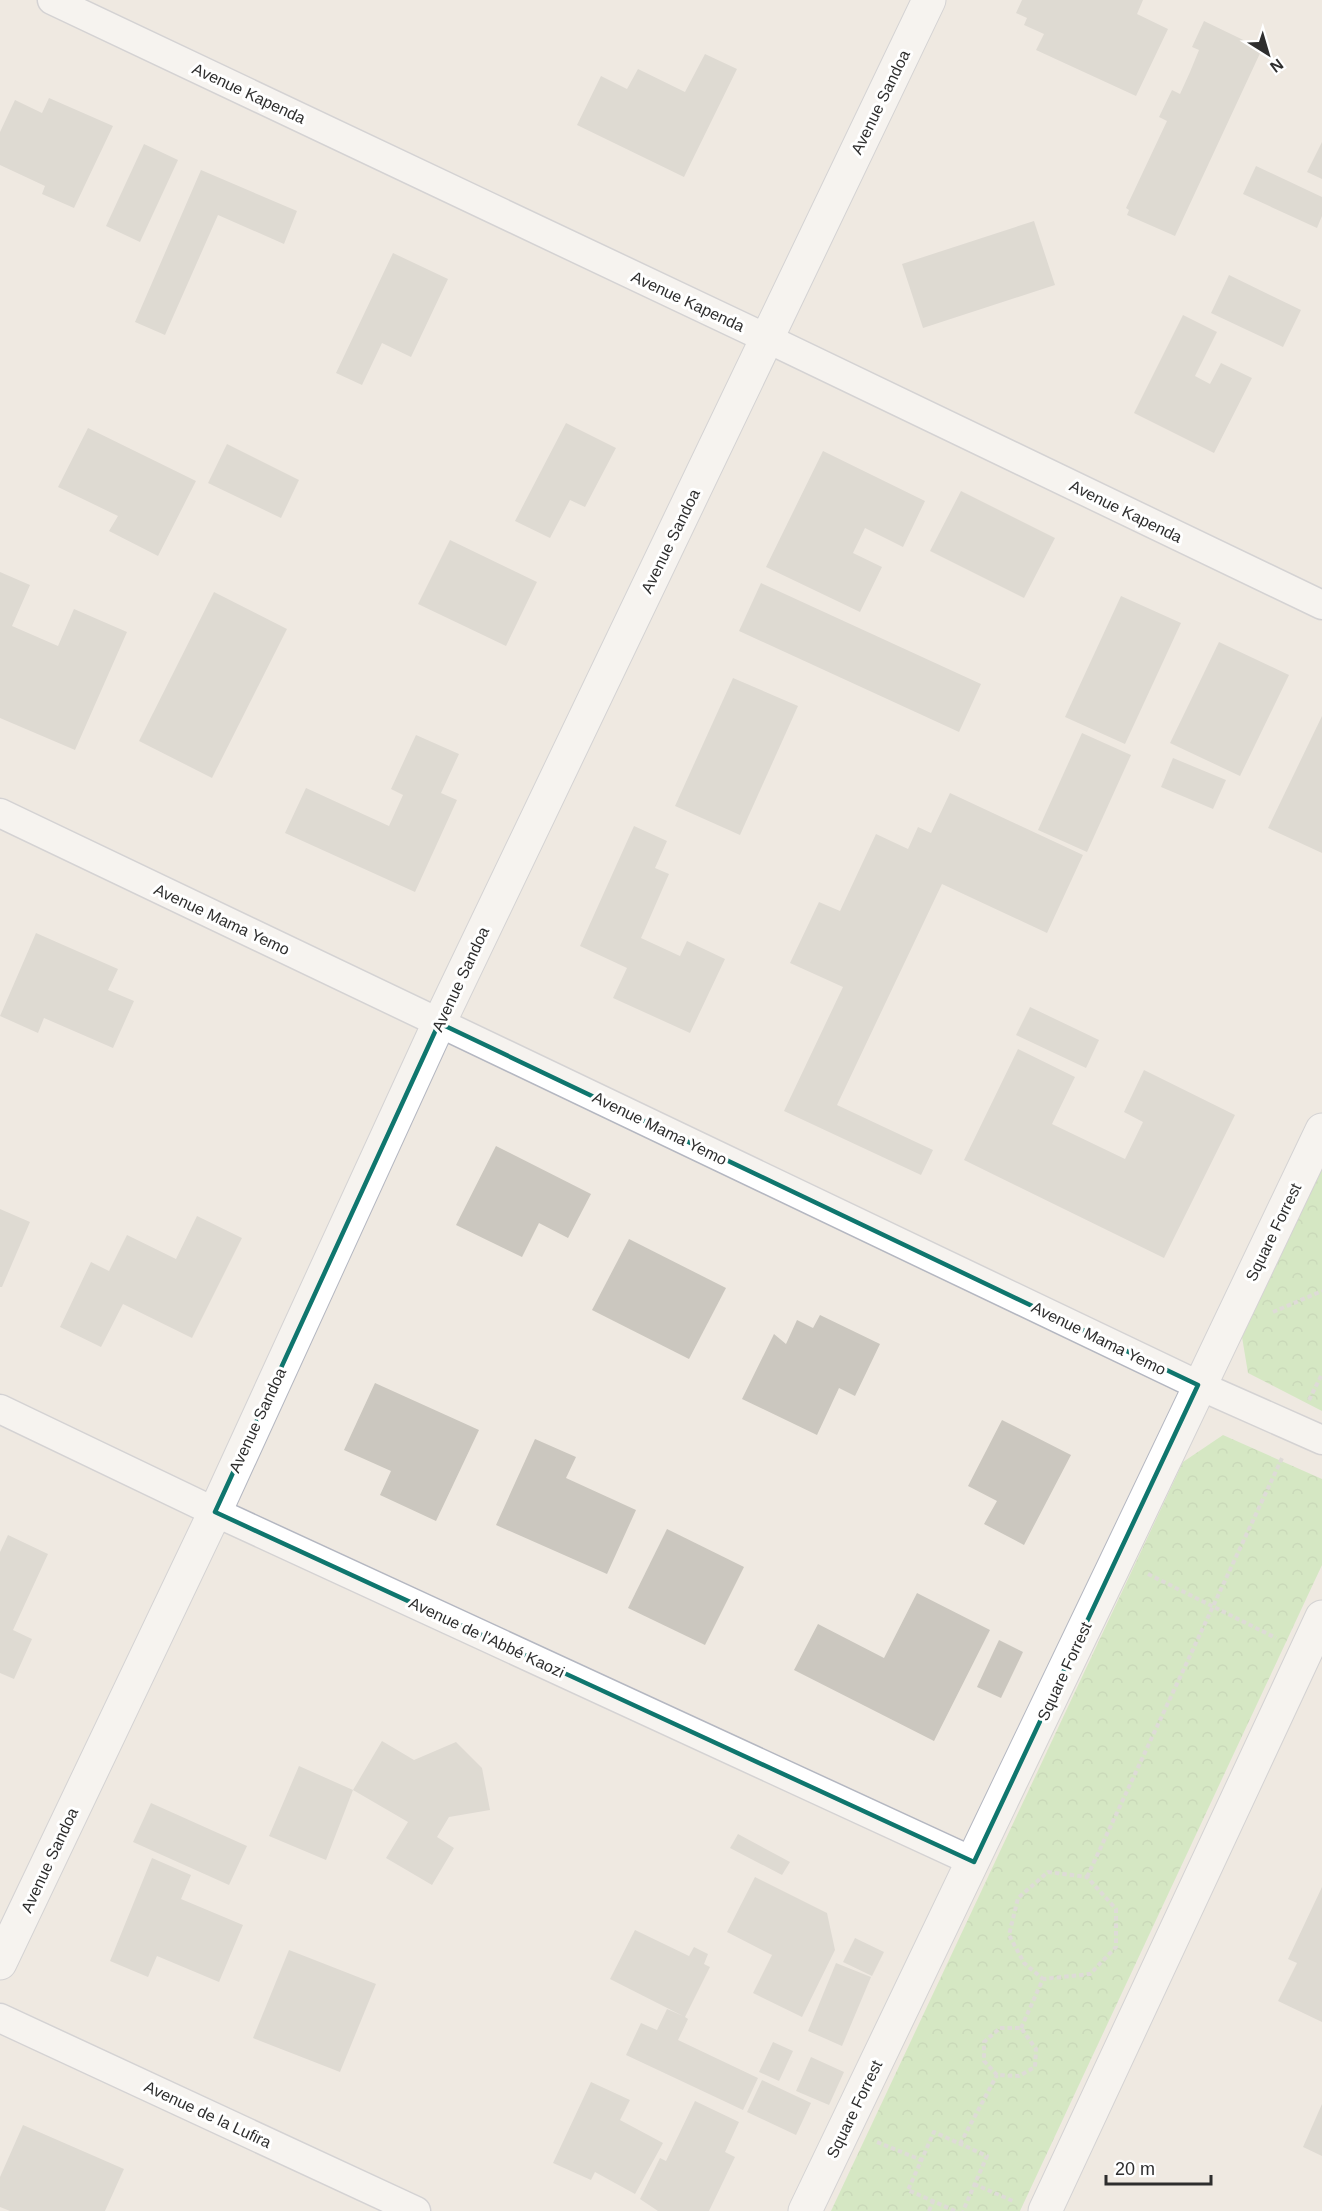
<svg xmlns="http://www.w3.org/2000/svg" width="1322" height="2211" font-family="Helvetica,sans-serif">
  <style>
    .forest { fill: url(#forest-crowns) }
    .building { fill: #cbc7bf }
    .lines { fill: none; stroke-linecap: round; stroke-linejoin: round }
    .minor-casing { stroke: #b4b7c1; stroke-width: 31 }
    .tertiary-casing { stroke: #b4b7c1; stroke-width: 35 }
    .path { stroke: #c9c9c9; stroke-width: 4; stroke-dasharray: 4.5 3; stroke-linecap: butt }
    .minor { stroke: #fff; stroke-width: 28 }
    .tertiary { stroke: #fff; stroke-width: 33 }
    .marked { fill: none; stroke: #0f766e; stroke-width: 4.5; stroke-linejoin: round }
    .labels { text-anchor: middle; stroke-width: 6; stroke-linejoin: round; paint-order: stroke }
    .street-label { font-size: 16px; fill: #2e2e2e; stroke: #fff }
  </style>
  <defs>
    <pattern id="forest-crowns" width="20" height="18" patternUnits="userSpaceOnUse" patternTransform="scale(1.5)"><rect width="20" height="18" fill="#b6e59e"/><path d="M2 6a3 3 0 1 1 6 0M12 15a3 3 0 1 1 6 0" fill="none" stroke="#9dc588"/></pattern>
  </defs>
  <rect width="100%" height="100%" fill="#efe9e1"/>
  <g class="forest">
    <polygon points="1322,1169 1322,1411 1248,1373 1242,1337"/>
    <polygon points="1223,1435 1322,1479 1322,1565 1020,2211 831,2211 1183,1462"/>
  </g>
  <g class="building">
    <polygon points="1022,0 1143,0 1137,14 1168,29 1136,96 1036,50 1044,34 1024,25 1027,18 1016,13"/>
    <polygon points="1204,21 1262,49 1175,236 1127,215 1129,210 1126,208 1167,121 1159,117 1172,90 1180,94 1190,72 1199,50 1192,47"/>
    <polygon points="705,54 737,69 684,177 577,125 601,76 627,89 638,69 685,92"/>
    <polygon points="49,98 113,126 74,208 42,194 45,186 0,165 0,132 15,100 42,113"/>
    <polygon points="1322,142 1322,179 1307,172"/>
    <polygon points="144,144 178,160 140,242 106,226"/>
    <polygon points="1256,166 1322,197 1322,216 1317,228 1243,194"/>
    <polygon points="201,170 297,211 284,244 218,215 165,335 135,322"/>
    <polygon points="1034,221 1055,285 923,328 902,264"/>
    <polygon points="393,253 448,279 411,357 382,343 362,385 336,373"/>
    <polygon points="1229,275 1301,310 1283,347 1211,313"/>
    <polygon points="1183,315 1217,332 1195,376 1210,384 1221,363 1252,378 1214,453 1134,413"/>
    <polygon points="566,423 616,448 585,507 570,500 550,538 515,521"/>
    <polygon points="88,428 196,481 158,556 109,531 118,516 58,487"/>
    <polygon points="227,444 299,480 281,518 208,483"/>
    <polygon points="823,451 925,501 903,547 865,528 853,553 882,567 860,612 766,567"/>
    <polygon points="961,491 1055,538 1024,598 930,551"/>
    <polygon points="450,540 537,582 506,646 418,604"/>
    <polygon points="0,572 30,585 12,626 58,646 74,609 127,632 75,750 0,718"/>
    <polygon points="761,583 981,684 959,732 739,631"/>
    <polygon points="214,592 287,629 212,778 139,741"/>
    <polygon points="1121,596 1181,623 1125,744 1065,717"/>
    <polygon points="1219,642 1289,675 1240,776 1170,743"/>
    <polygon points="733,678 798,706 740,835 675,806"/>
    <polygon points="1322,716 1322,853 1268,828"/>
    <polygon points="1082,733 1131,755 1087,852 1038,830"/>
    <polygon points="416,735 459,754 441,793 457,800 415,892 285,833 306,788 389,826 403,795 391,789"/>
    <polygon points="1173,758 1226,780 1213,809 1161,787"/>
    <polygon points="950,793 1083,855 1047,933 942,884 837,1105 933,1150 921,1175 784,1111 843,987 790,963 819,902 840,911 876,834 908,849 918,827 931,833"/>
    <polygon points="634,826 667,841 655,868 669,874 641,938 680,956 687,941 725,959 690,1033 613,998 627,968 580,946"/>
    <polygon points="36,933 118,969 108,990 134,1001 113,1048 44,1018 38,1033 0,1016"/>
    <polygon points="1030,1007 1099,1040 1086,1068 1016,1035"/>
    <polygon points="1018,1049 1075,1077 1052,1124 1125,1159 1143,1122 1124,1112 1144,1070 1235,1115 1164,1258 964,1160"/>
    <polygon points="496,1146 591,1194 568,1238 539,1223 522,1257 456,1225"/>
    <polygon points="0,1209 30,1222 2,1287 0,1287"/>
    <polygon points="197,1216 242,1238 192,1338 123,1304 101,1347 60,1327 91,1262 109,1271 127,1235 176,1259"/>
    <polygon points="629,1239 726,1288 689,1359 592,1310"/>
    <polygon points="820,1315 880,1344 855,1396 839,1388 817,1435 742,1399 774,1334 786,1344 797,1320 813,1328"/>
    <polygon points="375,1383 479,1430 436,1521 380,1495 391,1471 344,1450"/>
    <polygon points="1002,1420 1071,1455 1024,1545 984,1524 997,1501 968,1486"/>
    <polygon points="535,1439 576,1457 566,1478 636,1510 607,1574 496,1525"/>
    <polygon points="667,1529 744,1567 705,1645 628,1608"/>
    <polygon points="8,1535 48,1554 13,1630 32,1639 14,1679 0,1673 0,1552"/>
    <polygon points="917,1593 990,1630 934,1741 794,1670 818,1624 884,1658"/>
    <polygon points="999,1640 1023,1652 1001,1698 977,1687"/>
    <polygon points="382,1741 414,1760 456,1742 482,1768 490,1810 449,1817 437,1837 454,1848 432,1885 386,1858 408,1822 353,1790 326,1860 269,1836 299,1766 353,1790"/>
    <polygon points="151,1803 247,1846 229,1885 133,1842"/>
    <polygon points="738,1834 790,1862 782,1875 730,1848"/>
    <polygon points="152,1858 191,1875 181,1899 243,1925 219,1982 157,1956 148,1977 110,1961"/>
    <polygon points="755,1877 827,1913 835,1950 802,2017 753,1993 772,1955 727,1932"/>
    <polygon points="1322,1887 1322,2022 1278,2001 1297,1963 1288,1959"/>
    <polygon points="635,1930 689,1956 694,1947 708,1954 704,1964 710,1967 685,2017 688,2019 678,2040 758,2078 743,2110 626,2055 641,2023 657,2030 667,2009 683,2016 610,1979"/>
    <polygon points="855,1938 884,1952 872,1976 843,1962"/>
    <polygon points="289,1950 376,1984 340,2072 253,2038"/>
    <polygon points="836,1963 871,1977 842,2046 808,2031"/>
    <polygon points="773,2042 793,2051 779,2081 759,2072"/>
    <polygon points="811,2057 844,2072 829,2105 796,2091"/>
    <polygon points="762,2080 811,2103 796,2135 747,2112"/>
    <polygon points="591,2082 630,2100 620,2120 663,2143 635,2194 595,2172 591,2180 553,2163"/>
    <polygon points="695,2101 739,2122 725,2152 735,2157 709,2211 658,2211 640,2199 660,2158 666,2161"/>
    <polygon points="1322,2104 1322,2156 1303,2147"/>
    <polygon points="23,2125 124,2169 105,2211 10,2211 0,2207 0,2177"/>
  </g>
  <g class="lines">
    <g class="minor-casing">
      <g id="minor">
        <polyline points="52,0 766,338 1322,605"/>
        <polyline points="0,813 1198,1385 1322,1440"/>
        <polyline points="0,1409 215,1512 974,1862"/>
        <polyline points="0,2018 416,2211"/>
      </g>
    </g>
    <g class="tertiary-casing">
      <g id="tertiary">
        <polyline points="0,1963 215,1512 439,1023 929,0"/>
        <path d="M805 2211C980 1852 1149 1490 1322 1130"/>
        <polyline points="1045,2211 1322,1617"/>
      </g>
    </g>
    <g class="path">
      <polyline points="1273,1312 1322,1291"/>
      <polyline points="1309,1400 1322,1374"/>
      <polyline points="1148,1574 1276,1638"/>
      <polyline points="1087,1877 1283,1456"/>
      <polygon points="1000,2028 1021,2028 1036,2049 1035,2067 1019,2076 997,2075 984,2061 984,2042"/>
      <polyline points="1021,2028 1043,1979 1024,1963 1009,1935 1018,1898 1048,1872 1087,1877 1116,1909 1116,1947 1090,1974 1043,1979"/>
      <polyline points="877,2142 921,2160"/>
      <polyline points="960,2144 997,2075"/>
      <polyline points="974,2184 1013,2201"/>
      <polyline points="929,2211 933,2201"/>
      <polyline points="955,2211 908,2190 934,2132 987,2156 963,2211"/>
    </g>
    <use href="#minor" class="minor"/>
    <use href="#tertiary" class="tertiary"/>
  </g>
  <path d="M0 0H1322V2211H0ZM439 1023 1198 1385 974 1862 215 1512Z" fill="#efe9e1" fill-opacity=".55" fill-rule="evenodd"/>
  <path class="marked" d="M439 1023 1198 1385 974 1862 215 1512Z"/>
  <g class="labels">
    <g class="street-label">
      <text transform="translate(249 93) rotate(25)" y="6">Avenue Kapenda</text>
      <text transform="translate(880 102) rotate(-64)" y="6">Avenue Sandoa</text>
      <text transform="translate(688 301) rotate(25)" y="6">Avenue Kapenda</text>
      <text transform="translate(1126 511) rotate(26)" y="6">Avenue Kapenda</text>
      <text transform="translate(670 541) rotate(-64)" y="6">Avenue Sandoa</text>
      <text transform="translate(222 919) rotate(25)" y="6">Avenue Mama Yemo</text>
      <text transform="translate(460 979) rotate(-65)" y="6">Avenue Sandoa</text>
      <text transform="translate(660 1128) rotate(26)" y="6">Avenue Mama Yemo</text>
      <text transform="translate(1273 1232) rotate(-64)" y="6">Square Forrest</text>
      <text transform="translate(1099 1338) rotate(26)" y="6">Avenue Mama Yemo</text>
      <text transform="translate(257 1420) rotate(-65)" y="6">Avenue Sandoa</text>
      <text transform="translate(487 1637) rotate(25)" y="6">Avenue de l'Abbé Kaozi</text>
      <text transform="translate(1064 1671) rotate(-65)" y="6">Square Forrest</text>
      <text transform="translate(49 1860) rotate(-65)" y="6">Avenue Sandoa</text>
      <text transform="translate(854 2109) rotate(-64)" y="6">Square Forrest</text>
      <text transform="translate(208 2114) rotate(25)" y="6">Avenue de la Lufira</text>
    </g>
  </g>
  <g transform="translate(1268 54) rotate(143)" stroke="#ffffff" stroke-width="4.5" paint-order="stroke">
  <path d="M0-4.5L10 22L0 15L-10 22Z" fill="#2e2e2e"/>
  <text y="-9" font-size="16" font-weight="bold" text-anchor="middle" fill="#2e2e2e">N</text>
  </g>
  <path d="M1106 2175v9h105v-9" fill="none" stroke="#2e2e2e" stroke-width="3"/>
  <text x="1115" y="2175" font-size="18" fill="#2e2e2e" stroke="#ffffff" stroke-width="4.5" paint-order="stroke">20 m</text>
</svg>
